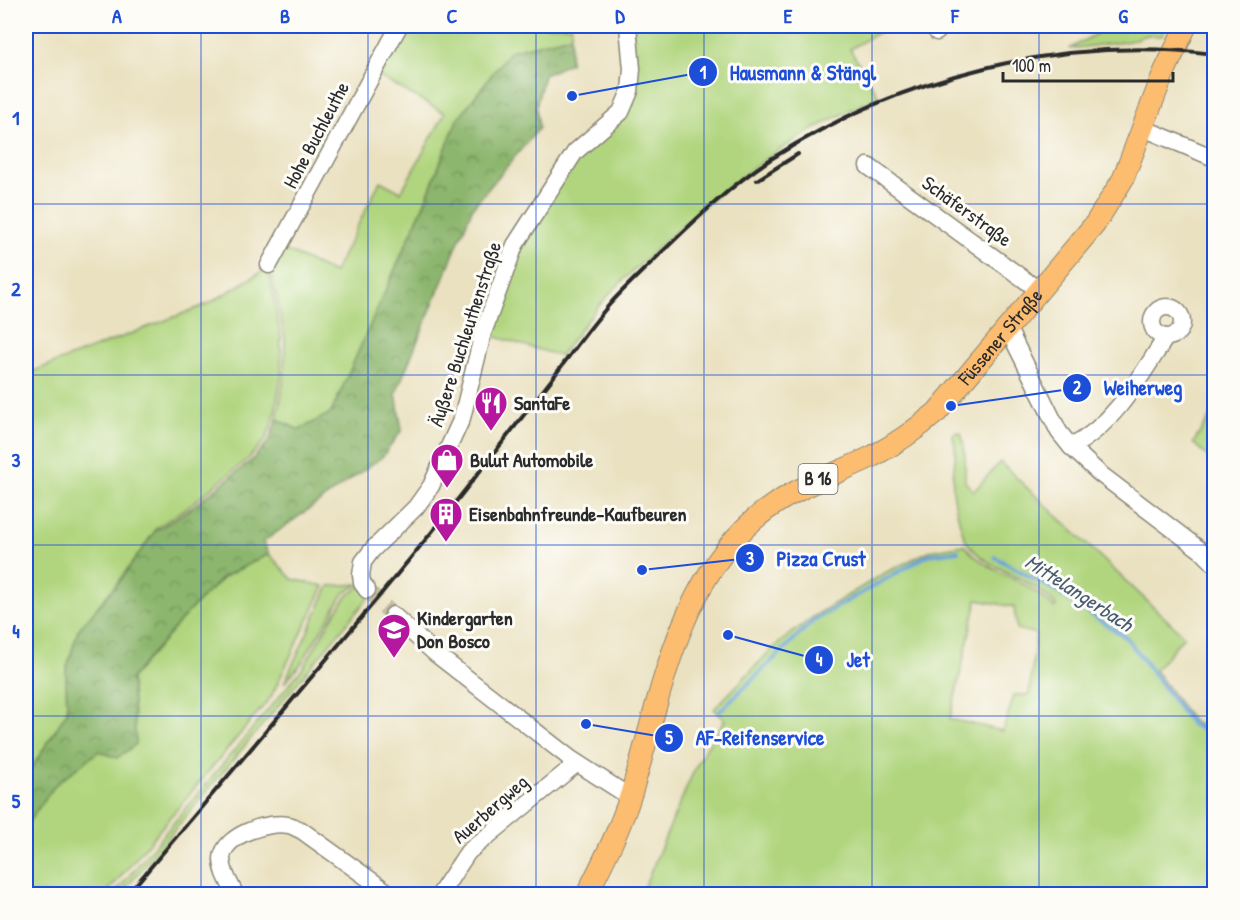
<svg xmlns="http://www.w3.org/2000/svg" width="1240" height="920" font-family="'Patrick Hand',sans-serif">
  <style>
    .green { fill: #b0d57e; stroke: #6e8054; stroke-width: 1.5; fill-rule: evenodd }
    .forest { fill: url(#forest-crowns); stroke: #5c704c; stroke-width: 1.5 }
    .lines { fill: none; stroke-linecap: round; stroke-linejoin: round }
    .stream { stroke: #6ba2d9; stroke-width: 4 }
    .minor-tunnel { stroke: #c4bda2; stroke-width: 16; stroke-dasharray: 16 8; stroke-linecap: butt }
    .minor-casing { stroke: #8a8676; stroke-width: 19 }
    .major-casing { stroke: #8a8676; stroke-width: 23 }
    .minor { stroke: #fff; stroke-width: 16 }
    .major { stroke: #fcbd6f; stroke-width: 21 }
    .rail { stroke: #2b2b2b; stroke-width: 4 }
    .grid { fill: none; stroke: #1d4ed8; stroke-width: 1.5; stroke-opacity: 0.55 }
    .labels { text-anchor: middle; stroke-width: 6; stroke-linejoin: round; paint-order: stroke }
    .shield { fill: #fdfcf7; stroke: #6a6a68; stroke-width: 1.5 }
    .shield-label { font-size: 18px; font-weight: bold; fill: #2b2b2b }
    .street-label { font-size: 20px; fill: #2b2b2b; stroke: #fdfcf7 }
    .poi-label { font-size: 20px; font-weight: bold; fill: #2b2b2b; stroke: #fdfcf7; text-anchor: start }
    .water-label { font-size: 21px; font-style: italic; fill: #455b71; stroke: #fdfcf7 }
    .leader { fill: none; stroke: #1d4ed8; stroke-width: 2 }
    .callout-dot { fill: #1d4ed8; stroke: #fdfcf7; stroke-width: 2 }
    .mark-label { font-size: 18px; text-anchor: middle; font-weight: bold; fill: #fff }
    .callout-label { font-size: 21px; text-anchor: middle; font-weight: bold; fill: #1d4ed8; stroke: #fdfcf7; stroke-width: 6; stroke-linejoin: round; paint-order: stroke }
    .neatline { fill: none; stroke: #1d4ed8; stroke-width: 2 }
    .grid-label { font-size: 20px; text-anchor: middle; font-weight: bold; fill: #1d4ed8 }
  </style>
  <defs>
    <pattern id="forest-crowns" width="20" height="18" patternUnits="userSpaceOnUse" patternTransform="scale(1.5)"><rect width="20" height="18" fill="#8cb66d"/><path d="M2 6a3 3 0 1 1 6 0M12 15a3 3 0 1 1 6 0" fill="none" stroke="#73945a"/></pattern>
  </defs>
  <rect width="100%" height="100%" fill="#fdfcf7"/>
  <filter id="ink" filterUnits="userSpaceOnUse"><feTurbulence type="fractalNoise" baseFrequency=".0167" numOctaves="2"/><feDisplacementMap in="SourceGraphic" scale="12" xChannelSelector="R" yChannelSelector="G"/><feConvolveMatrix kernelMatrix="1 2 1 2 8 2 1 2 1" color-interpolation-filters="sRGB"/></filter>
  <filter id="wash" filterUnits="userSpaceOnUse"><feTurbulence type="fractalNoise" baseFrequency=".008" numOctaves="4" result="noise"/><feDisplacementMap in="SourceGraphic" scale="24" xChannelSelector="R" yChannelSelector="G"/><feGaussianBlur stdDeviation="1.35" result="paint"/><feColorMatrix in="noise" values="0 0 0 0 0 0 0 0 0 0 0 0 0 0 0 0 0 1.4 0 .05"/><feComposite in="paint" operator="in"/></filter>
  <g filter="url(#wash)">
    <rect width="100%" height="100%" fill="#eae1c0"/>
    <g class="green">
      <polygon points="402,26 572,26 571,36 510,51 457,120 425,202 331,413 299,430 277,419 284,378 285,338 272,278 271,265 281,248 334,273 380,181 401,192 445,113 376,75"/>
      <path d="M630 26H889L850 49 879 97C790 135 720 188 651 254 636 269 619 283 605 299 589 316 575 337 560 356L486 334 516 247 577 154 623 113Z"/>
      <polygon points="1110,26 1166,26 1162,36 1146,35 1130,41 1069,49"/>
      <polygon points="268,268 281,338 281,377 274,418 266,439 249,458 189,506 155,529 155,531 119,581 78,630 66,671 67,712 26,777 26,374 208,304"/>
      <polygon points="1214,411 1214,462 1193,443"/>
      <path d="M956 432 961 433C966 449 965 464 965 482L974 491 1000 462 1184 636 1155 670 1192 721 1214 733V894H641L692 775 704 751 725 720 714 709 775 646 814 616 881 575 929 551 964 545C989 575 1027 578 1054 608L1056 606C1033 576 987 572 967 542 961 533 954 501 953 489 951 470 960 453 952 435ZM977 600 1014 607 1017 629 1036 634 1029 695H1014L1003 731 950 719Z"/>
      <polygon points="269,554 292,579 324,586 271,697 106,894 26,894 26,825 56,784 99,751 117,758 136,744 131,678 190,610 224,577"/>
      <polygon points="359,584 344,593 300,665 284,683 329,586"/>
      <polygon points="361,586 369,597 121,894 114,894 303,668 331,619 347,596"/>
    </g>
    <polygon class="forest" points="571,36 570,63 544,75 536,107 539,128 473,207 396,393 402,430 382,457 263,542 269,554 223,577 190,610 131,678 136,744 117,758 99,751 56,784 26,825 26,777 67,712 66,671 78,630 119,582 155,531 191,508 252,460 269,441 277,419 299,430 331,413 425,202 457,120 510,51"/>
    <g class="lines">
      <g class="stream">
        <polyline points="995,557 1059,593 1127,638 1191,724 1214,736"/>
        <polyline points="720,711 814,620 928,555 958,551"/>
      </g>
    </g>
  </g>
  <g filter="url(#ink)">
    <g class="lines">
      <polyline class="minor-tunnel" points="367,590 393,615"/>
      <g class="minor-casing">
        <g id="minor">
          <polyline points="937,32 942,26"/>
          <polyline points="1143,128 1214,158"/>
          <polyline points="868,166 1040,291"/>
          <polyline points="269,265 399,26"/>
          <circle cx="1167" cy="322" r="15"/>
          <polyline points="1008,329 1059,432 1071,447 1099,473 1203,552 1214,563"/>
          <path d="M1071 447C1115 424 1140 377 1166 337"/>
          <polyline points="367,590 362,583 361,575 363,562 372,550 416,507 431,486 462,418 483,333 515,245 575,152 621,112 630,91 632,69 628,26"/>
          <polyline points="393,615 436,654 571,759 630,797"/>
          <path d="M235 894C230 883 222 872 222 859 223 835 268 821 288 825 292 825 297 829 301 830L390 894"/>
          <polyline points="440,894 468,852 576,764"/>
        </g>
      </g>
      <g class="major-casing">
        <g id="major">
          <path id="s1" d="M587 894C603 862 620 829 631 794 659 704 674 600 744 529 780 492 828 478 873 456 896 444 918 428 937 412L1095 224 1123 179 1162 77 1186 26"/>
        </g>
      </g>
      <use href="#minor" class="minor"/>
      <use href="#major" class="major"/>
      <g class="rail">
        <polyline points="757,180 798,154"/>
        <path d="M128 894C229 774 332 655 431 533 472 482 512 430 552 379 571 354 589 328 610 304 626 286 644 270 661 253 695 220 731 185 771 159 901 76 1061 35 1214 54"/>
      </g>
    </g>
  </g>
  <path class="grid" d="M201 26V894M368 26V894M536 26V894M704 26V894M872 26V894M1039 26V894M26 204H1214M26 375H1214M26 545H1214M26 716H1214"/>
  <defs>
    <g id="restaurant-pin" transform="scale(1.725)"><path d="M0 17L-7.5 6A9.5 9.5 0 1 1 7.5 6Z" fill="#b5179e" stroke="#fdfcf7"/><path d="M-5-6h1v4h1v-4h1v4h1v-4h1v5L-1.5 .5V6h-2V.5L-5-1ZM5-6V6H3V1.5H1.5Q1.5-4 5-6Z" fill="#fff"/></g>
    <g id="shop-pin" transform="scale(1.725)"><path d="M0 17L-7.5 6A9.5 9.5 0 1 1 7.5 6Z" fill="#b5179e" stroke="#fdfcf7"/><path d="M-5-2.5h2.3a2.7 3.5 0 0 1 5.4 0H5L5.5 6h-11ZM-1.5-2.5h3a1.5 2.3 0 0 0-3 0Z" fill="#fff"/></g>
    <g id="building-pin" transform="scale(1.725)"><path d="M0 17L-7.5 6A9.5 9.5 0 1 1 7.5 6Z" fill="#b5179e" stroke="#fdfcf7"/><path d="M-4-6H4V6H1V3H-1V6H-4ZM-2.5-4.3h1.7v1.8h-1.7ZM.8-4.3h1.7v1.8H.8ZM-2.5-1h1.7V.8h-1.7ZM.8-1h1.7V.8H.8Z" fill="#fff"/></g>
    <g id="school-pin" transform="scale(1.725)"><path d="M0 17L-7.5 6A9.5 9.5 0 1 1 7.5 6Z" fill="#b5179e" stroke="#fdfcf7"/><path d="M0-5L7-2L0 1L-7-2ZM-4 1L0 2.5L4 1V4Q0 6-4 4Z" fill="#fff"/></g>
  </defs>
  <g fill-rule="evenodd">
    <use href="#restaurant-pin" x="491" y="403"/>
    <use href="#shop-pin" x="447" y="460"/>
    <use href="#building-pin" x="446" y="514"/>
    <use href="#school-pin" x="394" y="630"/>
  </g>
  <g class="labels">
    <rect class="shield" x="798.5" y="464" width="39" height="30" rx="4.5"/>
    <g class="shield-label">
      <text x="818" y="485">B 16</text>
    </g>
    <g class="street-label">
      <text transform="translate(316 135) rotate(-62)" y="7">Hohe Buchleuthe</text>
      <text transform="translate(967 211) rotate(36)" y="7">Schäferstraße</text>
      <text transform="translate(465 334) rotate(-72)" y="7">Äußere Buchleuthenstraße</text>
      <text dy="7" stroke="none"><textPath href="#s1" startOffset="726">Füssener Straße</textPath></text>
      <text transform="translate(490 809) rotate(-41)" y="7">Auerbergweg</text>
    </g>
    <g class="poi-label">
      <text x="514" y="410">SantaFe</text>
      <text x="470" y="467">Bulut Automobile</text>
      <text x="469" y="521">Eisenbahnfreunde-Kaufbeuren</text>
      <text x="417" y="625">Kindergarten<tspan x="417" dy="23">Don Bosco</tspan></text>
    </g>
    <g class="water-label">
      <text transform="translate(1079 593) rotate(33)" y="7">Mittelangerbach</text>
    </g>
  </g>
  <path class="leader" d="M572 96L703 72M951 406L1077 388M642 570L750 558M728 635L819 660M586 724L669 738"/>
  <g class="callout-dot">
    <circle cx="572" cy="96" r="6"/>
    <circle cx="951" cy="406" r="6"/>
    <circle cx="642" cy="570" r="6"/>
    <circle cx="728" cy="635" r="6"/>
    <circle cx="586" cy="724" r="6"/>
    <circle cx="703" cy="72" r="15"/>
    <circle cx="1077" cy="388" r="15"/>
    <circle cx="750" cy="558" r="15"/>
    <circle cx="819" cy="660" r="15"/>
    <circle cx="669" cy="738" r="15"/>
  </g>
  <g class="mark-label">
    <text x="703" y="79">1</text>
    <text x="1077" y="394">2</text>
    <text x="750" y="565">3</text>
    <text x="819" y="666">4</text>
    <text x="669" y="744">5</text>
  </g>
  <g class="callout-label">
    <text x="803" y="80">Hausmann &amp; Stängl</text>
    <text x="1143" y="395">Weiherweg</text>
    <text x="821" y="566">Pizza Crust</text>
    <text x="858" y="667">Jet</text>
    <text x="760" y="745">AF-Reifenservice</text>
  </g>
  <rect width="1240" height="920" fill="none" stroke="#fdfcf7" stroke-width="66"/>
  <path d="M1003 72v9h170v-9" fill="none" stroke="#2b2b2b" stroke-width="3"/>
  <text x="1012" y="72" font-size="18" fill="#2b2b2b" stroke="#fdfcf7" stroke-width="4.5" paint-order="stroke">100 m</text>
  <rect x="33" y="33" width="1174" height="854" class="neatline"/>
  <g class="grid-label">
    <text x="117" y="23">A</text>
    <text x="285" y="23">B</text>
    <text x="452" y="23">C</text>
    <text x="620" y="23">D</text>
    <text x="788" y="23">E</text>
    <text x="955" y="23">F</text>
    <text x="1123" y="23">G</text>
    <text x="16" y="125">1</text>
    <text x="16" y="296">2</text>
    <text x="16" y="467">3</text>
    <text x="16" y="638">4</text>
    <text x="16" y="808">5</text>
  </g>
</svg>
